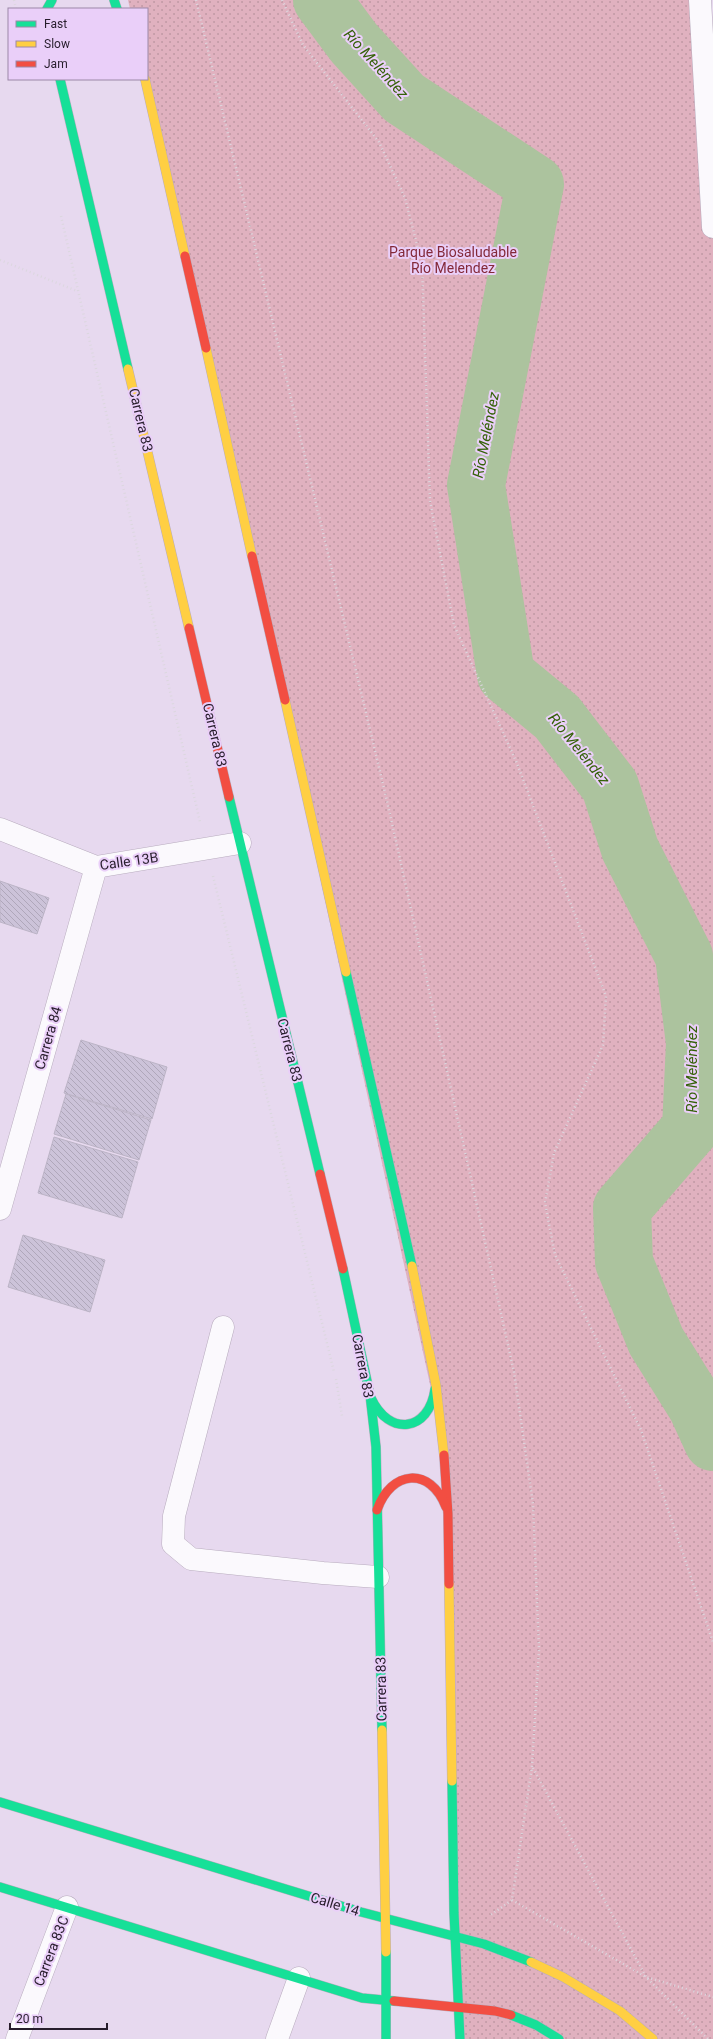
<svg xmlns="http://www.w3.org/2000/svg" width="713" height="2039" font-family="Roboto,sans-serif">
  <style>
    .park { fill: url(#park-dots) }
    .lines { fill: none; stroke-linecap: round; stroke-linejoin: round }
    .river { stroke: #acc39e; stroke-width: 58 }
    .building { fill: url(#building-back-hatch); stroke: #bcb4c6 }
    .street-casing { stroke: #b8acbe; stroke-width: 23 }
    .fast-casing { stroke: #b8acbe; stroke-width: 10 }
    .slow-casing { stroke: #b8acbe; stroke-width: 10 }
    .jam-casing { stroke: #b8acbe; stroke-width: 10 }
    .path { stroke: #dcd7df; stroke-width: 2.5; stroke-dasharray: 1 3; stroke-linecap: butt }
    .street { stroke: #fbf9fd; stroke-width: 22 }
    .fast { stroke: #16e098; stroke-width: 9 }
    .slow { stroke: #ffcf43; stroke-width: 9 }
    .jam { stroke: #f24e42; stroke-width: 9 }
    .labels { text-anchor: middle; stroke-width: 4; stroke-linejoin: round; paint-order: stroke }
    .park-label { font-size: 14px; fill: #832939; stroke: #eacff9 }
    .street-label { font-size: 14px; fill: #271d2c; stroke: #eacff9 }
    .water-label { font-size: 15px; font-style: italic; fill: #356209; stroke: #eacff9 }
  </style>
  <defs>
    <pattern id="park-dots" width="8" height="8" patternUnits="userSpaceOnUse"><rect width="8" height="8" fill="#e0b1bf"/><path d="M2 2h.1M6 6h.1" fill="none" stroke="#c098a4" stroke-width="1.8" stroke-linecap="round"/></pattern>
    <pattern id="building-back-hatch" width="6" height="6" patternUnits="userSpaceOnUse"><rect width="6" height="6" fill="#ccc3d9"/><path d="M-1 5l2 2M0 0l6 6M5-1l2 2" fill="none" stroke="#afa7ba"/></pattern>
  </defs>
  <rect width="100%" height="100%" fill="#e7d9ef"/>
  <polygon class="park" points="128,0 700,0 713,227 713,2039 460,2039 444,1449 147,79 147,9 130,9"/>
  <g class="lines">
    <polyline class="river" points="322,0 354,43 404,98 535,184 476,485 506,675 557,717 610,786 630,849 684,956 695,1043 691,1128 622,1208 624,1262 656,1341 697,1407 713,1442"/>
  </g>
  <g class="building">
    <polygon points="0,881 49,898 37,934 0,922"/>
    <polygon points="81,1040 167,1067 152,1119 64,1093"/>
    <polygon points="66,1094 151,1120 139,1160 54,1134"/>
    <polygon points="54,1137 138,1162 122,1218 38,1193"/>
    <polygon points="23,1235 105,1260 90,1312 8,1287"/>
  </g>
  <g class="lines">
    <g class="street-casing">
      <g id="street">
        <polyline points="700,0 713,227"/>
        <polyline points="0,829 96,867 240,843"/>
        <polyline points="0,1209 96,867"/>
        <polyline points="223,1327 174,1516 173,1544 191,1559 323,1573 378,1577"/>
        <polyline points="17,2039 67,1907"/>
        <polyline points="277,2039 299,1978"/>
      </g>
    </g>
    <g class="fast-casing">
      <g id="fast">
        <polyline points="114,0 117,9"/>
        <polyline points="47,9 52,0"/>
        <polyline points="60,79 128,369"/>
        <polyline points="229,797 320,1174"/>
        <polyline points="346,972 412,1266"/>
        <polyline points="343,1269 370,1395 376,1447 382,1730"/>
        <path d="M371 1398C389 1437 429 1432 435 1389"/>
        <polyline points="452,1781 454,1913 460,2039"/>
        <polyline points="0,1802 361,1912 484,1944 531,1962"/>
        <polyline points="0,1887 362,1998 394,2001"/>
        <polyline points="386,1952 386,2039"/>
        <polyline points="511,2015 536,2025 559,2039"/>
      </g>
    </g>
    <g class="slow-casing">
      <g id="slow">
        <polyline points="145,79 185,256"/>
        <polyline points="206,348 252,556"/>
        <polyline points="128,369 189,628"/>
        <polyline points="285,700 346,972"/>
        <polyline points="412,1266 436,1385 444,1455"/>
        <polyline points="449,1584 452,1781"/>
        <polyline points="382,1730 386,1952"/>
        <polyline points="531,1962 563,1977 620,2011 653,2039"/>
      </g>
    </g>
    <g class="jam-casing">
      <g id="jam">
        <polyline points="185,256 206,348"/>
        <polyline points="252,556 285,700"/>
        <polyline points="189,628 229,797"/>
        <polyline points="320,1174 343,1269"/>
        <polyline points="444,1455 448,1514 449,1584"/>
        <path d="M377 1510C391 1470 430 1466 446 1507"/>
        <polyline points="394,2001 495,2011 511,2015"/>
      </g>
    </g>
    <g class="path">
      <polyline points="14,0 16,9"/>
      <polyline points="196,0 387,801 514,1372 533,1504 539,1650 532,1766 512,1900 489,1916"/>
      <polyline points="282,0 303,45 379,142 405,198 422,264 430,501 454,625 516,761 606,996 603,1045 554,1153 545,1203 555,1255 641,1430 713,1642"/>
      <polyline points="61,216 200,822"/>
      <polyline points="0,260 77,291"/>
      <polyline points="213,876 334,1372"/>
      <polyline points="336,1379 342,1416"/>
      <polyline points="533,1768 646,1977 708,2039"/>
      <polyline points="512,1900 646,1977 713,1997"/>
    </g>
    <use href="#street" class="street"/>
    <use href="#fast" class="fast"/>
    <use href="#slow" class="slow"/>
    <use href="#jam" class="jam"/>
  </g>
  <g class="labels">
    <g class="park-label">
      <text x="453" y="257">Parque Biosaludable<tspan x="453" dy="16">Río Melendez</tspan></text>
    </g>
    <g class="street-label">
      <text transform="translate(141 420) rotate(77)" y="5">Carrera 83</text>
      <text transform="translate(215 735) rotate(77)" y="5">Carrera 83</text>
      <text transform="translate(129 861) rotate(-8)" y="5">Calle 13B</text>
      <text transform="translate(48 1038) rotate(-74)" y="5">Carrera 84</text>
      <text transform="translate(290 1050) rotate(76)" y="5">Carrera 83</text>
      <text transform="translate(363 1366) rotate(79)" y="5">Carrera 83</text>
      <text transform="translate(381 1689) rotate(-91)" y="5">Carrera 83</text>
      <text transform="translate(335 1904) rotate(17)" y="5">Calle 14</text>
      <text transform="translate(51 1951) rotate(-69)" y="5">Carrera 83C</text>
    </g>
    <g class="water-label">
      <text transform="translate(376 64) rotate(48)" y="5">Río Meléndez</text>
      <text transform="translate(486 435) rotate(-79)" y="5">Río Meléndez</text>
      <text transform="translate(579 749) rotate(51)" y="5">Río Meléndez</text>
      <text transform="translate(692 1069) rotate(-90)" y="5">Río Meléndez</text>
    </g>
  </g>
  <rect x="8" y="8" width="140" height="72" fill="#eacff9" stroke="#9c88a7"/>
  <rect x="16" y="21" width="20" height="6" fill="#16e098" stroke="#9c88a7"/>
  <text x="44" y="28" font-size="12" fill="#271d2c">Fast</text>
  <rect x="16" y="41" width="20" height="6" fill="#ffcf43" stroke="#9c88a7"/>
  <text x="44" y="48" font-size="12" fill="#271d2c">Slow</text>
  <rect x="16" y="61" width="20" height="6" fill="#f24e42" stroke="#9c88a7"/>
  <text x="44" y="68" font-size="12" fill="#271d2c">Jam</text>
  <path d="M10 2023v6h97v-6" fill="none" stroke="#271d2c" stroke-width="2"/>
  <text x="16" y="2023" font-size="12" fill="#271d2c" stroke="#eacff9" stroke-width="3" paint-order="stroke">20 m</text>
</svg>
